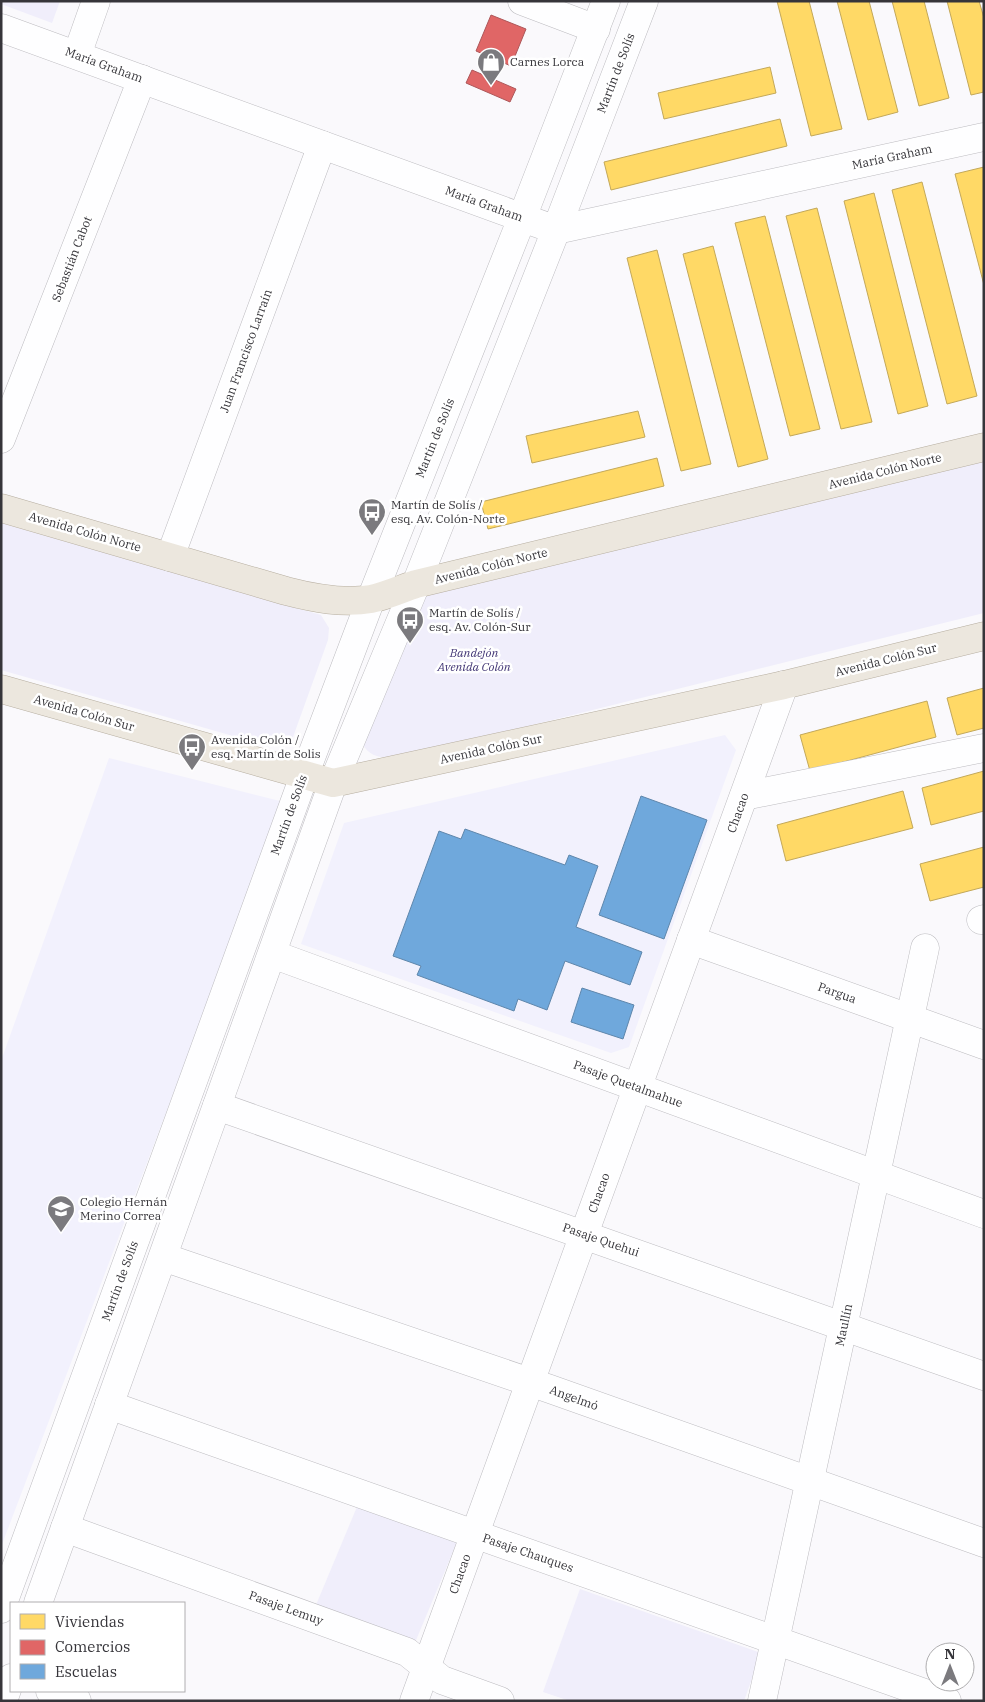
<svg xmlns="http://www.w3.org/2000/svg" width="985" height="1702" font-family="'IBM Plex Serif',serif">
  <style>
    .built { fill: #f2f1fd }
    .green { fill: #f0eefb }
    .homes { fill: #ffd966; stroke: #c3a859 }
    .shops { fill: #e06666; stroke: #ad5759 }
    .schools { fill: #6fa8dc; stroke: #5e86ab }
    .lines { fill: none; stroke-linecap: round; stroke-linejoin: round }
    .minor-casing { stroke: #bdbcc0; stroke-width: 29 }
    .major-casing { stroke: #b6aea0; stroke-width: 29 }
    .minor { stroke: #fefeff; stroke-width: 28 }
    .major { stroke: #ece7de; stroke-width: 28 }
    .labels { text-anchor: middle; stroke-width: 5; stroke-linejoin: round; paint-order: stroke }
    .poi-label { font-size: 12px; fill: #36353a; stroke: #fff; text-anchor: start }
    .street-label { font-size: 12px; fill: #36353a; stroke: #fff }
    .park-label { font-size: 12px; font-style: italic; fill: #433776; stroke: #fff }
  </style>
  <rect width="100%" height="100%" fill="#faf9fc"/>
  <g class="built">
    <polygon points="725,735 736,750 629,1047 611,1053 301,944 344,823"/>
    <polygon points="109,758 284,802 1,1547 1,1061"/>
  </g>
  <g class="green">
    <polygon points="1,1 60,1 52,23 1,4"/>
    <path d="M984 457V613L407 756C389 758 371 761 362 743L419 600 428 594Z"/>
    <path d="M1 523 321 615 329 628 328 640 293 737C284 746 277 747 265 745L1 670Z"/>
    <polygon points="359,1502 457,1542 414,1645 316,1605"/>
    <polygon points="580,1589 761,1653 744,1701 570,1701 543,1692"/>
  </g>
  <g class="homes">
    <polygon points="777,1 809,1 842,129 811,136"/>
    <polygon points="837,1 869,1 898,112 868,120"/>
    <polygon points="892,1 924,1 949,98 919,106"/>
    <polygon points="947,1 979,1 984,18 984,92 971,95"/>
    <polygon points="770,67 776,93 664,119 658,93"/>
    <polygon points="780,119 787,146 611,190 604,162"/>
    <polygon points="984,167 984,285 955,174"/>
    <polygon points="922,182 977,396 947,404 892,190"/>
    <polygon points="874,193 928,406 898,414 844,201"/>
    <polygon points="817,208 872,422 841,429 786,216"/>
    <polygon points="765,216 820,429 790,436 735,223"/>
    <polygon points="713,246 768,459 738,467 683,254"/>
    <polygon points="657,250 711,464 681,471 627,258"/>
    <polygon points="638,411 645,437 532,463 526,436"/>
    <polygon points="657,458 664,486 488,529 481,502"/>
    <polygon points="984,688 984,728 957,735 947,698"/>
    <polygon points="927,701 936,737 810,771 800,735"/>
    <polygon points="984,771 984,811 931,825 922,788"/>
    <polygon points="903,791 913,828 786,861 777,825"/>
    <polygon points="984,847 984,887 930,901 920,864"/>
  </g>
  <g class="shops">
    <polygon points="491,15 526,29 511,66 476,51"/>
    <polygon points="472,70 516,89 510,102 466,83"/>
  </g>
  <g class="schools">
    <polygon points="641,796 707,820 664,939 599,915"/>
    <polygon points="465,829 565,865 569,855 598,866 576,927 642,952 630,985 565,961 547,1010 518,999 514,1011 417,975 421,966 393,956 439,831 461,839"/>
    <polygon points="582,988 634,1005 623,1039 571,1022"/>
  </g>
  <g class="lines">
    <g class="minor-casing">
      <g id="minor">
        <polyline points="522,1 596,29"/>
        <polyline points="1,28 556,230 984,137"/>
        <polyline points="77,55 96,1"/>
        <polyline points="1,439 142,79"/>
        <polyline points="170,557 322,145"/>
        <polyline points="744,796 984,748"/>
        <polyline points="981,920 984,919"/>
        <polyline points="691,940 984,1045"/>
        <polyline points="272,954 984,1214"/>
        <polyline points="217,1106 984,1376"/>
        <polyline points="163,1257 550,1389 984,1543"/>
        <polyline points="109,1405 947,1701"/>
        <polyline points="65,1528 407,1652 442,1680 500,1701"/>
        <polyline points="38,1603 333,783 416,584 556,230 644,1"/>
        <polyline points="1,1609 304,776 371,599 522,218 606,1"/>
        <polyline points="50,1691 77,1701"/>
        <polyline points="3,1701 11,1678"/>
        <polyline points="414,1701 784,685"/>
        <polyline points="762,1701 925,948"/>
      </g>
    </g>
    <g class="major-casing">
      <g id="major">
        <path d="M1 508 286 591C313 598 343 604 371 599 386 596 401 589 416 584L984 447"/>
        <polyline points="1,689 333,783 784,685 984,636"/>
      </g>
    </g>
    <use href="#minor" class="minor"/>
    <use href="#major" class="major"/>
  </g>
  <defs>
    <g id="shop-pin" transform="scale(1.4375)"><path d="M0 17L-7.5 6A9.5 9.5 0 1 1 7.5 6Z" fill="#7b7a7e" stroke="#fff"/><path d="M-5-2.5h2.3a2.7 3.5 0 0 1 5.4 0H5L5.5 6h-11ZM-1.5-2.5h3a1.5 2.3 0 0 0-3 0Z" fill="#fff"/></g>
    <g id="bus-pin" transform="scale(1.4375)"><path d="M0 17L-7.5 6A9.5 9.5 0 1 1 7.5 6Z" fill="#7b7a7e" stroke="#fff"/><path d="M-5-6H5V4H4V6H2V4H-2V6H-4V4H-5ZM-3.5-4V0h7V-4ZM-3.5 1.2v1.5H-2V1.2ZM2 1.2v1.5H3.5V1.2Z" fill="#fff"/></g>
    <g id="school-pin" transform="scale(1.4375)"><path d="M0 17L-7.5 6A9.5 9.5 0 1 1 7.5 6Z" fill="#7b7a7e" stroke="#fff"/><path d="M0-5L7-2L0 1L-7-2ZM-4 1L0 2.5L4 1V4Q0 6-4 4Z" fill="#fff"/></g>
  </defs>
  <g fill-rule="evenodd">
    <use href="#shop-pin" x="491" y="62"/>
    <use href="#bus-pin" x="372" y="512"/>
    <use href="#bus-pin" x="410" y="620"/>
    <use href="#bus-pin" x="192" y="747"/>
    <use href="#school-pin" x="61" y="1209"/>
  </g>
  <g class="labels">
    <g class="poi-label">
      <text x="510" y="66">Carnes Lorca</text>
      <text x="391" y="509">Martín de Solís /<tspan x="391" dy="14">esq. Av. Colón-Norte</tspan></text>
      <text x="429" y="617">Martín de Solís /<tspan x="429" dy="14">esq. Av. Colón-Sur</tspan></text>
      <text x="211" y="744">Avenida Colón /<tspan x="211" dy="14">esq. Martín de Solis</tspan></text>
      <text x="80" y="1206">Colegio Hernán<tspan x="80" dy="14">Merino Correa</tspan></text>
    </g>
    <g class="street-label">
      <text transform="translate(104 65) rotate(20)" y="4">María Graham</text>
      <text transform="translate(616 73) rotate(-69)" y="4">Martín de Solís</text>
      <text transform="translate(892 157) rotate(-12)" y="4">María Graham</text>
      <text transform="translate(484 204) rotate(20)" y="4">María Graham</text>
      <text transform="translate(72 259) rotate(-69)" y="4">Sebastián Cabot</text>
      <text transform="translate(246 351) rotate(-70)" y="4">Juan Francisco Larraín</text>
      <text transform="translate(435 438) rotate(-68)" y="4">Martín de Solís</text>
      <text transform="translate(885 471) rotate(-14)" y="4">Avenida Colón Norte</text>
      <text transform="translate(85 532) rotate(16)" y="4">Avenida Colón Norte</text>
      <text transform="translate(491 566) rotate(-14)" y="4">Avenida Colón Norte</text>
      <text transform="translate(886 660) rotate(-14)" y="4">Avenida Colón Sur</text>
      <text transform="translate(84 713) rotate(16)" y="4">Avenida Colón Sur</text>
      <text transform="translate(491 749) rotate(-12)" y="4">Avenida Colón Sur</text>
      <text transform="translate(738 813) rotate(-70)" y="4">Chacao</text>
      <text transform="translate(289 815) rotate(-70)" y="4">Martín de Solís</text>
      <text transform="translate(837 993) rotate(20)" y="4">Pargua</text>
      <text transform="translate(628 1084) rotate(20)" y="4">Pasaje Quetalmahue</text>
      <text transform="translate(599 1193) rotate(-70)" y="4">Chacao</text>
      <text transform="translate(601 1240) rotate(19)" y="4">Pasaje Quehui</text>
      <text transform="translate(120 1281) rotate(-70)" y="4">Martín de Solís</text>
      <text transform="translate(844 1325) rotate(-78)" y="4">Maullín</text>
      <text transform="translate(574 1398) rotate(20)" y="4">Angelmó</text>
      <text transform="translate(528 1553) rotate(19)" y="4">Pasaje Chauques</text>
      <text transform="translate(460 1574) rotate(-70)" y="4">Chacao</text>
      <text transform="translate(286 1608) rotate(20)" y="4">Pasaje Lemuy</text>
    </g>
    <g class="park-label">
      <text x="474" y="657">Bandejón<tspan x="474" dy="14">Avenida Colón</tspan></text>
    </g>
  </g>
  <rect width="985" height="1702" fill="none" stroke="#36353a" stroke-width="5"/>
  <rect x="10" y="1602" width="175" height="90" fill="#ffffff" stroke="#afaeb0"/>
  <rect x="20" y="1614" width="25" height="15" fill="#ffd966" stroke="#afaeb0"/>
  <text x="55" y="1627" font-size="15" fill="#36353a">Viviendas</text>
  <rect x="20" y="1640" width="25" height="15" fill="#e06666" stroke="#afaeb0"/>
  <text x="55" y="1652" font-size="15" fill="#36353a">Comercios</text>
  <rect x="20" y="1664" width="25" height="15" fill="#6fa8dc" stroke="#afaeb0"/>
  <text x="55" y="1677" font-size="15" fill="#36353a">Escuelas</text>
  <g transform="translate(950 1667)"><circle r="24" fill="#ffffff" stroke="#afaeb0"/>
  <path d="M0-4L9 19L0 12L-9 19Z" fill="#7b7a7e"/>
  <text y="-8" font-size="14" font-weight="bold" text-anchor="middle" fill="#36353a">N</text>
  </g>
</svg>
